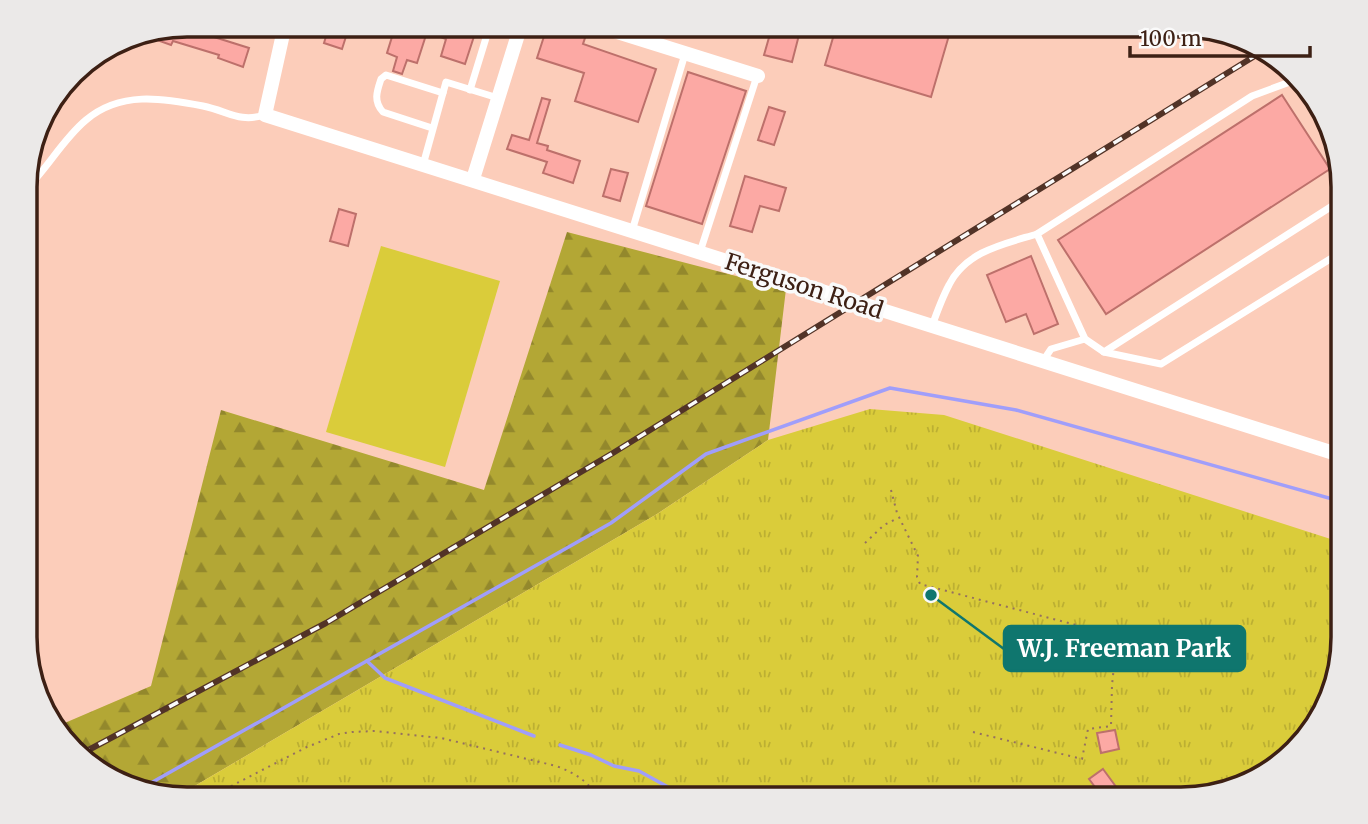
<svg xmlns="http://www.w3.org/2000/svg" width="1368" height="824" font-family="Merriweather,serif">
  <style>
    .grass { fill: #dacc3a }
    .forest { fill: url(#forest-firs) }
    .park { fill: url(#park-tufts) }
    .lines { fill: none; stroke-linecap: round; stroke-linejoin: round }
    .stream { stroke: #a09efa; stroke-width: 3.5 }
    .building { fill: #fca9a4; stroke: #bd706b; stroke-width: 2 }
    .path { stroke: #957060; stroke-width: 2; stroke-dasharray: 2 5; stroke-linecap: butt }
    .lane { stroke: #fff; stroke-width: 7 }
    .street { stroke: #fff; stroke-width: 14 }
    .rail-casing { stroke: #523327; stroke-width: 6 }
    .rail { stroke: #fafafa; stroke-width: 3.5; stroke-dasharray: 10; stroke-linecap: butt }
    .labels { text-anchor: middle; stroke-width: 7; stroke-linejoin: round; paint-order: stroke }
    .street-label { font-size: 23px; fill: #3d2014; stroke: #fafafa }
    .rim { fill: none; stroke: #3d2014; stroke-width: 3.5 }
    .leader { fill: none; stroke: #0f766e; stroke-width: 2.5 }
    .callout-dot { fill: #0f766e; stroke: #fafafa; stroke-width: 2.5 }
    .callout { fill: #0f766e; stroke: #0f766e; stroke-width: 2.5 }
    .callout-label { font-size: 24px; text-anchor: middle; font-weight: bold; fill: #fff }
  </style>
  <defs>
    <pattern id="forest-firs" width="22" height="20" patternUnits="userSpaceOnUse" patternTransform="scale(1.75)"><rect width="22" height="20" fill="#b3a735"/><path d="M5 1l3.5 6h-7zM16 11l3.5 6h-7z" fill="#93882c"/></pattern>
    <pattern id="park-tufts" width="24" height="20" patternUnits="userSpaceOnUse" patternTransform="scale(1.75)"><rect width="24" height="20" fill="#dacc3a"/><path d="M3 7l-1-3M5 7V3M7 7l1-3M15 17l-1-3M17 17v-4M19 17l1-3" fill="none" stroke="#bcaf32"/></pattern>
  </defs>
  <rect width="100%" height="100%" fill="#fccdba"/>
  <polygon class="grass" points="381,246 500,281 445,467 326,432"/>
  <polygon class="forest" points="567,232 786,289 768,440 657,514 176,797 105,778 53,728 151,686 221,410 484,490"/>
  <polygon class="park" points="870,409 944,415 1343,543 1343,647 1322,719 1263,778 1191,799 186,799 176,797 657,514 768,440"/>
  <g class="lines">
    <g class="stream">
      <polyline points="367,661 385,678 534,736"/>
      <polyline points="560,745 591,755 614,766 639,771 677,792 701,799"/>
      <polyline points="142,788 611,523 706,454 890,388 1016,410 1343,502"/>
    </g>
  </g>
  <g class="building">
    <polygon points="309,24 350,24 342,49 324,43 327,33 308,27"/>
    <polygon points="396,24 478,24 465,64 441,56 446,39 427,32 417,63 407,60 402,74 393,71 397,57 387,53"/>
    <polygon points="548,24 564,24 587,32 583,44 656,69 638,122 575,101 584,73 537,58"/>
    <polygon points="837,24 925,24 950,32 931,97 825,65"/>
    <polygon points="179,26 249,48 243,67 218,58 219,55 173,41 171,45 154,39 157,30"/>
    <polygon points="772,27 799,35 792,62 764,55"/>
    <polygon points="688,72 746,91 702,224 646,206"/>
    <polygon points="1282,95 1330,169 1106,314 1058,240"/>
    <polygon points="542,98 550,100 537,143 548,146 547,150 580,161 573,183 543,173 547,162 507,149 512,135 529,140"/>
    <polygon points="769,107 785,112 774,145 758,140"/>
    <polygon points="611,169 628,173 620,201 603,196"/>
    <polygon points="745,176 786,188 779,211 760,206 752,232 730,226"/>
    <polygon points="339,209 356,214 348,246 330,241"/>
    <polygon points="1031,256 1058,324 1034,334 1026,314 1006,322 987,275"/>
    <polygon points="1115,730 1119,749 1101,753 1097,733"/>
    <polygon points="1103,769 1125,799 1104,799 1089,779"/>
  </g>
  <g class="lines">
    <g class="path">
      <polyline points="891,490 897,513 918,556 917,577 920,584 1141,642"/>
      <polyline points="865,543 884,525 898,518"/>
      <polyline points="973,732 1082,759 1088,729 1111,726 1112,685 1117,638"/>
      <path d="M206 799 307 747 339 734 352 732 375 731 441 738 556 766C576 773 588 782 600 799"/>
    </g>
    <g class="lane">
      <polyline points="1298,79 1252,96 1037,234 1085,339 1104,352 1343,199"/>
      <polyline points="470,90 490,25"/>
      <path d="M432 128 383 112C373 101 377 91 381 79L386 75 443 93"/>
      <polyline points="423,165 446,82 498,98"/>
      <path d="M26 189C47 169 63 139 86 120 120 91 162 98 203 106 228 111 239 123 265 115"/>
      <polyline points="632,231 685,54"/>
      <polyline points="700,252 757,76"/>
      <path d="M932 326C937 312 942 298 949 285 966 251 1004 244 1037 234"/>
      <polyline points="1104,352 1161,364 1343,251"/>
      <polyline points="1043,361 1051,349 1085,339"/>
    </g>
    <g class="street">
      <polyline points="267,25 283,29"/>
      <polyline points="285,25 265,115 1343,456"/>
      <polyline points="595,25 758,76"/>
      <polyline points="1304,86 1321,110"/>
      <polyline points="473,179 521,25"/>
    </g>
    <g class="rail-casing">
      <polyline id="rail" points="81,754 326,623 613,453 1266,49"/>
    </g>
    <use href="#rail" class="rail"/>
  </g>
  <g class="labels">
    <g class="street-label">
      <text transform="translate(804 286) rotate(18)" y="8">Ferguson Road</text>
    </g>
  </g>
  <path d="M0 0H1368V824H0ZM187 37H1181A150 150 0 0 1 1331 187V637A150 150 0 0 1 1181 787H187A150 150 0 0 1 37 637V187A150 150 0 0 1 187 37Z" fill="#ebe9e8" fill-rule="evenodd"/>
  <path class="rim" d="M187 37H1181A150 150 0 0 1 1331 187V637A150 150 0 0 1 1181 787H187A150 150 0 0 1 37 637V187A150 150 0 0 1 187 37Z"/>
  <path class="leader" d="M931 595L1004 649"/>
  <circle class="callout-dot" cx="931" cy="595" r="7"/>
  <rect class="callout" x="1004" y="626" width="241" height="45" rx="7"/>
  <g class="callout-label">
    <text x="1124" y="657">W.J. Freeman Park</text>
  </g>
  <path d="M1130 46v10h180v-10" fill="none" stroke="#3d2014" stroke-width="3.5"/>
  <text x="1140" y="46" font-size="21" fill="#3d2014" stroke="#fafafa" stroke-width="5" paint-order="stroke">100 m</text>
</svg>
